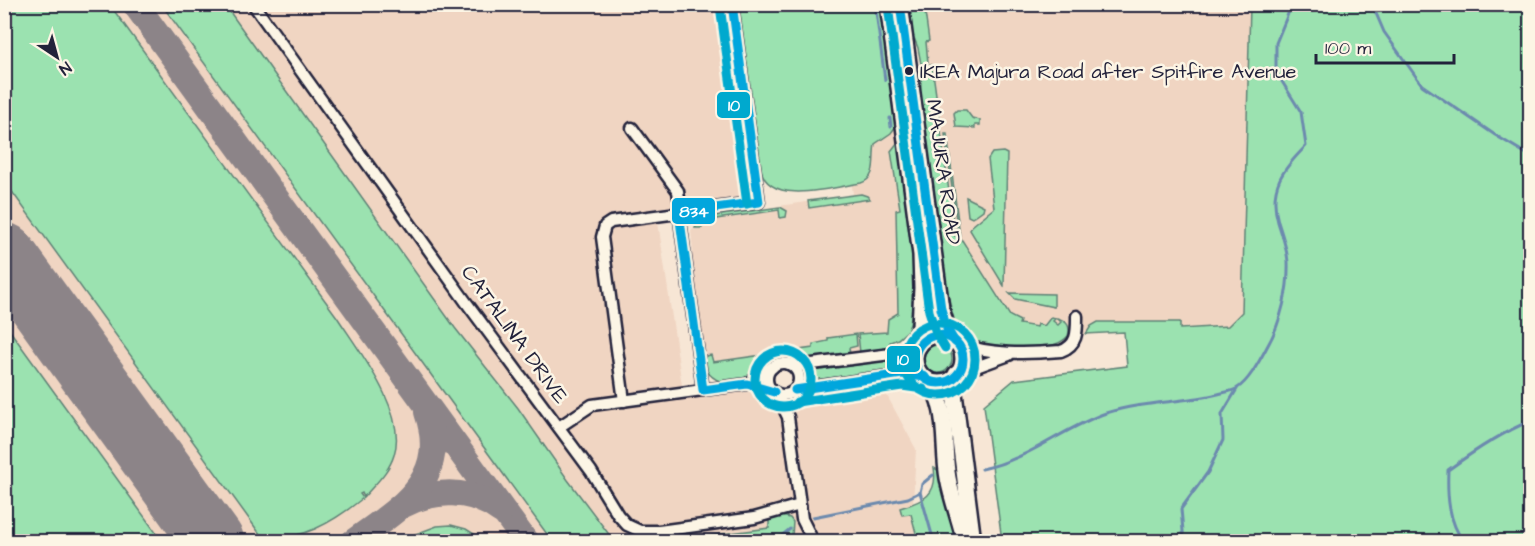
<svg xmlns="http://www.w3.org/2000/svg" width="1535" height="546" font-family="'Architects Daughter',sans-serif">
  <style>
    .built { fill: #f0d5c2 }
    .green { fill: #9be2b0; stroke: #5e8276; stroke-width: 1.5 }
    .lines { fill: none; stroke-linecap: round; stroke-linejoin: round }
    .stream { stroke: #6c8aae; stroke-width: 3 }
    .taxiway { stroke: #8c8488; stroke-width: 26 }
    .runway { stroke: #8c8488; stroke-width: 63 }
    .minor-casing { stroke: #22223b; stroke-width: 15 }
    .secondary-casing { stroke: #22223b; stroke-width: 20 }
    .minor { stroke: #fcf5e5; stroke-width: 10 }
    .secondary { stroke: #fcf5e5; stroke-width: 15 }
    .bus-1-casing { stroke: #fcf5e5; stroke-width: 14 }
    .bus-2-casing { stroke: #fcf5e5; stroke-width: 14 }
    .bus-1 { stroke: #03a6dd; stroke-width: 9 }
    .bus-2 { stroke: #00a9ce; stroke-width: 9 }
    .bus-dot { fill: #22223b; stroke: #fcf5e5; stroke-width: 2 }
    .labels { text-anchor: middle; stroke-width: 5; stroke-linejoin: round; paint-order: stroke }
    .bus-label { font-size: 20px; fill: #22223b; stroke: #fcf5e5; text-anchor: start }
    .street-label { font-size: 21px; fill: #22223b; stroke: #fcf5e5 }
    .line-badge { stroke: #fcf5e5; stroke-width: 2 }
    .badge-label { font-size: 16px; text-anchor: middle; font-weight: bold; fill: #fff }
  </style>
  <rect width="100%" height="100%" fill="#f7e6d5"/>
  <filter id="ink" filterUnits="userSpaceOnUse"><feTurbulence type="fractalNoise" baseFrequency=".0167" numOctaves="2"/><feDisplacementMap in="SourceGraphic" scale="12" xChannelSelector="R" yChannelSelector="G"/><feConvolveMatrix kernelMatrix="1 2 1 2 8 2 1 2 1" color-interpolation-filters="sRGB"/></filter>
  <g filter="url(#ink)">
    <g class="built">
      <polygon points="4,5 727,5 747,151 745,208 658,222 684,399 749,391 769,402 885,392 916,449 913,504 923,541 5,541"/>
      <polygon points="908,5 1250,5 1242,312 1228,326 1086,334 1068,336 1056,345 1016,348 969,343 959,335 952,324 945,294 948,293 920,93 922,74 918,48 911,30"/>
      <polygon points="896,121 914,260 913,301 910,324 905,334 890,342 888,349 801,361 780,358 722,382 712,377 707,370 702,344 690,252 693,253 691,230 695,229 700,219 711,216 853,195 852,185 866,182 871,177 875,144 889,135"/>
    </g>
    <g class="green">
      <path d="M4 5H110L337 317C359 351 408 413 394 455 389 472 375 484 364 497L362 493 360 494 363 498C336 520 297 546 260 534L5 182Z"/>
      <polygon points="162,5 225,5 455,328 518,408 568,480 614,541 552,541"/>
      <path d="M738 5H880L896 126 891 133 875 144C872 158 878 178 861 183 834 187 770 207 761 170Z"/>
      <polygon points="908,5 924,5 929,41 926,42 928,63 921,64 918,48 911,30"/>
      <polygon points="1250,5 1530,5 1530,541 1002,541 984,405 1014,380 1127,366 1124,332 1086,334 1091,326 1098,322 1180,322 1180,329 1228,326 1242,312"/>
      <path d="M926 65H932L955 236 958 235 945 134H947L960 237 1010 316 1020 321 1019 324 1037 327 1038 324 1044 326 1051 317 1056 318 1053 321 1058 325 1061 322 1057 318C1067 321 1071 326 1068 336 1053 354 1003 348 981 347V343C954 333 953 319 948 294L920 93 922 74 927 73Z"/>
      <polygon points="957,110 966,110 972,118 980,120 980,125 975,125 975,128 956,127 954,113"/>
      <polygon points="898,142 914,259 913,299 910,324 907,331 898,339 890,342 888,349 860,353 858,334 887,332 888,319 898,313 896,210 900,209 891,151"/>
      <polygon points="1003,152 1007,154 1004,286 970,230 972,226 994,208 988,159 992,153"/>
      <polygon points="861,194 867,196 870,199 809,208 808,201"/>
      <polygon points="966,197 984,206 983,210 972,218 968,216"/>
      <polygon points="780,207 787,211 786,217 780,218 779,210 702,221 702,228 695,228 699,220 707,217"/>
      <polygon points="1009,293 1054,294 1054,307 1015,299"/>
      <polygon points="5,324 162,541 5,541"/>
      <path d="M856 334 857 346 849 348 850 354 796 361 786 358 778 359 749 379 720 381C709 377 702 367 706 356L711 355 713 362 813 348V344L828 341V338Z"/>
      <circle cx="938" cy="359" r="14"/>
      <polygon points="891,360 892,370 806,381 806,372"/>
      <path d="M934 468 938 470 957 541H918L911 514 902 515 900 508C924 501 938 495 934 468Z"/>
      <polygon points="782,516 790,518 793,522 792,536 789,541 669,541 769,528 769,520"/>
      <polygon points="451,525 466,529 485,541 397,541 437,526"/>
    </g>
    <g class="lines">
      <g class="stream">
        <polyline points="875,4 885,80"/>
        <polyline points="1372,4 1384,32 1422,85 1495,135 1530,156"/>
        <polyline points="890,118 891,127"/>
        <path d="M982 469C1028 460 1063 428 1106 413 1143 401 1182 403 1218 394 1224 392 1231 392 1236 389 1249 382 1261 358 1268 345 1281 322 1289 289 1288 262 1287 248 1282 235 1278 222 1268 187 1283 169 1306 146L1301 112 1276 72V43L1292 4"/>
        <polyline points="920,492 934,542"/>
        <polyline points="813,517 908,498 920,492 922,484 933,475"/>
        <polyline points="774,542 790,529"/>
        <polyline points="1184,542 1181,509 1208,472 1223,440 1222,414 1237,389"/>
        <path d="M1464 542C1448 522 1447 494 1448 470 1474 451 1501 433 1530 421"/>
      </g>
      <g class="taxiway">
        <polyline points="135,4 526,542"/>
        <path d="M403 505C435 489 471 488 501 511"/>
        <polyline points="205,531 213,542"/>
        <path d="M353 542C401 507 450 480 427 412"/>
      </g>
      <polyline class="runway" points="4,254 213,542"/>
      <g class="minor-casing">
        <g id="minor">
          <polyline points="253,4 466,302 591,471 618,515 627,525 640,531 659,531 754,518 800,505"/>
          <polyline points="632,128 678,191 681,213"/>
          <polyline points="679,213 703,390"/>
          <path d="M957 343C989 355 1027 354 1061 351 1078 345 1077 331 1077 316"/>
          <circle cx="783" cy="379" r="16"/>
          <polyline points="788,364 804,365 891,354 919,346"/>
          <polyline points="957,374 1009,355"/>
          <polyline points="795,390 902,374 925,377"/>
          <polyline points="776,393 788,417 802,519 810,535"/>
          <polyline points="624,401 602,237 605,226 611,222 759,202 732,4"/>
          <polyline points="559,427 592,405 747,384 773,367"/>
        </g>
      </g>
      <g class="secondary-casing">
        <g id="secondary">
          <polyline points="888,4 921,255 922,288 919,346"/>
          <polyline points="900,4 941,309 947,329 955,342"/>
          <circle cx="939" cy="359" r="24"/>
          <polyline points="956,374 954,393 973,542"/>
          <path d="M927 379C950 405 942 447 948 478 952 500 960 520 965 542"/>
        </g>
      </g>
      <use href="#minor" class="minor"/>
      <use href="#secondary" class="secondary"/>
      <g class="bus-1-casing">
        <g id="bus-1">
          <polyline points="732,4 759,202 679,213 703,390 747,384 774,392"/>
          <polyline points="900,4 941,309 947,329 955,342"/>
          <circle cx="939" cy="359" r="24"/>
          <polyline points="795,390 902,374 925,377"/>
        </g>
      </g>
      <g class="bus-2-casing">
        <g id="bus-2">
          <polyline points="720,6 747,204"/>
          <polyline points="888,6 929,311 936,333 945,348"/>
          <circle cx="939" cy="359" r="36"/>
          <circle cx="783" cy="379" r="28"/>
          <polyline points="797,402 902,386 923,389"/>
        </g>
      </g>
      <use href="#bus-1" class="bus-1"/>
      <use href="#bus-2" class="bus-2"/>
    </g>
  </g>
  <circle class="bus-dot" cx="909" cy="71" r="5"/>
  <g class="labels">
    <g class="bus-label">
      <text x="920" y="78">IKEA Majura Road after Spitfire Avenue</text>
    </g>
    <g class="street-label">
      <text transform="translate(944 172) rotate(82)" y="7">MAJURA ROAD</text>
      <text transform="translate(515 334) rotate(54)" y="7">CATALINA DRIVE</text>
    </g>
  </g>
  <g class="line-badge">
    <rect x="716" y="91" width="35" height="28" rx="6" fill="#00a9ce"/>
    <rect x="671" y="197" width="45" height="28" rx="6" fill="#03a6dd"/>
    <rect x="886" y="345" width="35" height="28" rx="6" fill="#00a9ce"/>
  </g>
  <g class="badge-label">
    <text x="734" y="111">10</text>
    <text x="694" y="217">834</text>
    <text x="903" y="365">10</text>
  </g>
  <rect width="1535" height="546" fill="none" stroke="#fcf5e5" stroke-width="24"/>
  <rect x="12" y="12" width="1511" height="522" fill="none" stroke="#22223b" stroke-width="2" filter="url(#ink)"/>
  <g transform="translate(57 57) rotate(144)" stroke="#fcf5e5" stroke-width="4.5" paint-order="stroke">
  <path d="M0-4.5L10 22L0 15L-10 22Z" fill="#22223b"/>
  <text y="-9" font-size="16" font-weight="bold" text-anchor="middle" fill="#22223b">N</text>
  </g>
  <path d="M1316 54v9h138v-9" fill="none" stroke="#22223b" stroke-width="3"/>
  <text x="1325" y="54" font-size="18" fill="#22223b" stroke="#fcf5e5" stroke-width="4.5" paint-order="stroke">100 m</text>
</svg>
